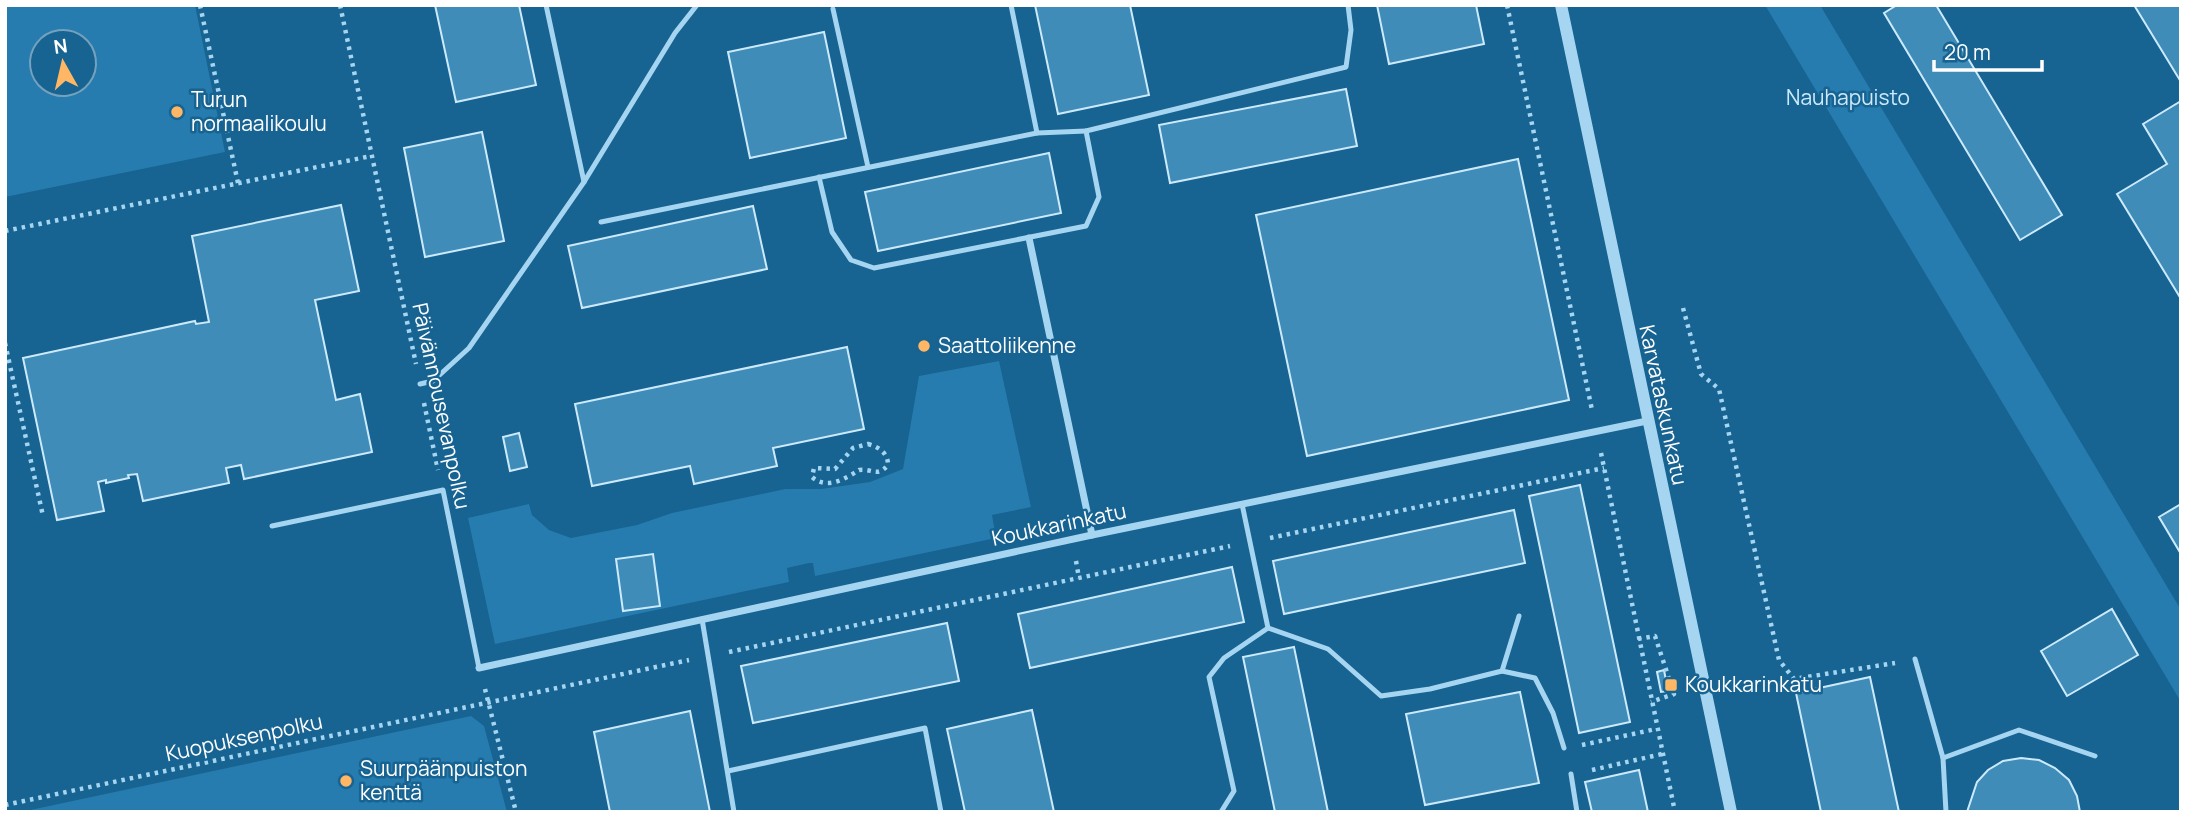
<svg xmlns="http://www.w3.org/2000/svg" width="2186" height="817" font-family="Manrope,sans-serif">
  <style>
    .green { fill: #267cae; fill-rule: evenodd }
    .building { fill: #3f8cb9; stroke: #cceafb; stroke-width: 2 }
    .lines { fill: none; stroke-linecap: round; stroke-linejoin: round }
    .path { stroke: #a5d5f0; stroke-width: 4.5; stroke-dasharray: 3.5 5; stroke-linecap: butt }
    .service { stroke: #a5d5f0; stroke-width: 5 }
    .minor { stroke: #a5d5f0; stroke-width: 7 }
    .tertiary { stroke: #a5d5f0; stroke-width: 12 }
    .poi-dot { fill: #ffb765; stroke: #176392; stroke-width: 2.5 }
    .labels { text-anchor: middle; stroke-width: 5; stroke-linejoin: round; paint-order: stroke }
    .park-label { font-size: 21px; fill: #cceafb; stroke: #176392 }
    .poi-label { font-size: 21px; fill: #fff; stroke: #176392; text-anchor: start }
    .street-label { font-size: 21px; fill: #fff; stroke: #176392 }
  </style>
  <rect width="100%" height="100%" fill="#176392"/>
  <g class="green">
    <path d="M5 5H195L225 152 5 197ZM42 42H84V84H42Z"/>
    <polygon points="1765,5 1820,5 2181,610 2181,702"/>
    <polygon points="999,361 1031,507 992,515 996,538 815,576 813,563 809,563 787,568 789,582 495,644 468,518 529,504 532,515 549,530 571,538 637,525 672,513 785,489 821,489 870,482 903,469 919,376"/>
    <polygon points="471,716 484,726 507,812 21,812"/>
  </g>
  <g class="building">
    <polygon points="435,5 519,5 536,85 456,102"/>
    <polygon points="1035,5 1130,5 1149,95 1058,114"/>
    <polygon points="1377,5 1476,5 1484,44 1389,64"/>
    <polygon points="1897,5 1936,5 2062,215 2020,240 1884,13"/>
    <polygon points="2134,5 2181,5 2181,82"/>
    <polygon points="824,32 846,138 750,158 728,52"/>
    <polygon points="1346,89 1357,146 1170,183 1159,125"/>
    <polygon points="2181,101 2181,299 2117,194 2167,164 2143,124"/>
    <polygon points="482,132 504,241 425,257 404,148"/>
    <polygon points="1049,153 1061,213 878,251 865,192"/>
    <polygon points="1518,159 1569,400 1307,456 1256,215"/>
    <polygon points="341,205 359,291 315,300 336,400 360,394 372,452 244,479 241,465 226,468 229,483 143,501 137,474 128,475 129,478 106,483 106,480 98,482 104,511 57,520 23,358 195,321 196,324 209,322 192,236"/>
    <polygon points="753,206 767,269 582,308 568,246"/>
    <polygon points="847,347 864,429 773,448 777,466 694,484 690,466 592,486 575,404"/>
    <polygon points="519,433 527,467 510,471 503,437"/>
    <polygon points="1580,485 1630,722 1579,733 1529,496"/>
    <polygon points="2181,504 2181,554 2159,517"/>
    <polygon points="1514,510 1525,563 1284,614 1273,561"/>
    <polygon points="653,554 660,606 623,611 616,559"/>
    <polygon points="1232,567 1244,622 1030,668 1018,614"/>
    <polygon points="2112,609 2138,655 2067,696 2041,651"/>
    <polygon points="947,623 959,681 753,723 741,666"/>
    <polygon points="1294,647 1328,812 1275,812 1243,657"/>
    <polygon points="1664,670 1668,691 1661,692 1657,672"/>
    <polygon points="1870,677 1899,812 1821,812 1796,693"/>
    <polygon points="1520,692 1539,783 1425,805 1406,714"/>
    <polygon points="1032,710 1054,812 965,812 947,729"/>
    <polygon points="690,711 710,812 610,812 594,732"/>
    <polygon points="2021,758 2039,760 2055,768 2069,780 2077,796 2080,812 1967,812 1977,782 1988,770 2003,761"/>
    <polygon points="1639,770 1648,812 1592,812 1585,782"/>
  </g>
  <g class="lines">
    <g class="path">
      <polyline points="200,5 238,183"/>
      <polyline points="340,5 416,364"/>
      <polyline points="1507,5 1592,410"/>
      <polyline points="5,231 371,156"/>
      <polyline points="1683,308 1701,374 1719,389 1779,660 1794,679 1895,663"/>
      <polyline points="5,343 43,516"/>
      <polyline points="424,403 438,470"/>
      <path d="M868 444C879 447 888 453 888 465 877 478 872 468 859 470 845 479 827 490 812 477L814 468 835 469 853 448Z"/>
      <polyline points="1601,453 1675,812"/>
      <polyline points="1270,538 1604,468"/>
      <polyline points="1076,561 1079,578"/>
      <polyline points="1638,639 1655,636 1674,694 1651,702"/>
      <polyline points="729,652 1230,546"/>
      <polyline points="485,689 516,812"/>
      <polyline points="1582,745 1656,729"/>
      <polyline points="1592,770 1662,754"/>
      <polyline points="5,805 689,660"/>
    </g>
    <g class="service">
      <polyline points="546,5 584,182"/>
      <polyline points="1011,5 1037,133"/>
      <polyline points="833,9 868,167"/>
      <polyline points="819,177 832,232 851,260 874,268 1086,226 1099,197 1086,131 1346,67 1351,30 1348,5"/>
      <polyline points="601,222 1037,133 1086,131"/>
      <polyline points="420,384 433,381 469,348 584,182 675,33 697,5"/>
      <polyline points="272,526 443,490 479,668"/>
      <polyline points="702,619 734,812"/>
      <polyline points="1268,628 1328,649 1381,696 1430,689 1502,671 1519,616"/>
      <polyline points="1915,659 1943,758 1946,812"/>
      <polyline points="1502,671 1535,678 1553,713 1564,748"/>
      <polyline points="1943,758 2019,730 2095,756"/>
      <polyline points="728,771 925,728 941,812"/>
      <polyline points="1571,774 1577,812"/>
      <polyline points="1221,812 1234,791 1209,677 1224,658 1268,628 1242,504"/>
    </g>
    <g class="minor">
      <polyline points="1029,238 1092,535"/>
      <polyline points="479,668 1092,535 1647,421"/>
    </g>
    <polyline class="tertiary" points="1561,5 1731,812"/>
  </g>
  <g class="poi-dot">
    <circle cx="177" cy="112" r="7"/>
    <circle cx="924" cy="346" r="7"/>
    <rect x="1664" y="678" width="14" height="14" rx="3.5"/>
    <circle cx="346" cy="781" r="7"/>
  </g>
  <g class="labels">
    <g class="park-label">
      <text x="1848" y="105">Nauhapuisto</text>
    </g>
    <g class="poi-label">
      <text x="191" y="107">Turun<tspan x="191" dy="24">normaalikoulu</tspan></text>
      <text x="938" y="353">Saattoliikenne</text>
      <text x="1685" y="692">Koukkarinkatu</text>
      <text x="360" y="776">Suurpäänpuiston<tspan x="360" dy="24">kenttä</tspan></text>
    </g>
    <g class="street-label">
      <text transform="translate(1663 405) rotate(78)" y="7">Karvataskunkatu</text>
      <text transform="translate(441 406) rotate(78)" y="7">Päivännousevanpolku</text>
      <text transform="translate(1059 525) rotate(-12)" y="7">Koukkarinkatu</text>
      <text transform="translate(244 738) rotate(-12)" y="7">Kuopuksenpolku</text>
    </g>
  </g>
  <rect width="2186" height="817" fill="none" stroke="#ffffff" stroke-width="14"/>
  <g transform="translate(63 63) rotate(352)"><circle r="33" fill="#176392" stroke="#74a1be" stroke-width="2"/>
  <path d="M0-5L12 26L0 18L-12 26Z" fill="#ffb765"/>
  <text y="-10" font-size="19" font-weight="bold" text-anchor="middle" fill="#ffffff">N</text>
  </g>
  <path d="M1934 60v10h108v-10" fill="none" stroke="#ffffff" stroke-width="3.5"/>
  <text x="1944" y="60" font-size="21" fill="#ffffff" stroke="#176392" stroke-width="5" paint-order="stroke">20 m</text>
</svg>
